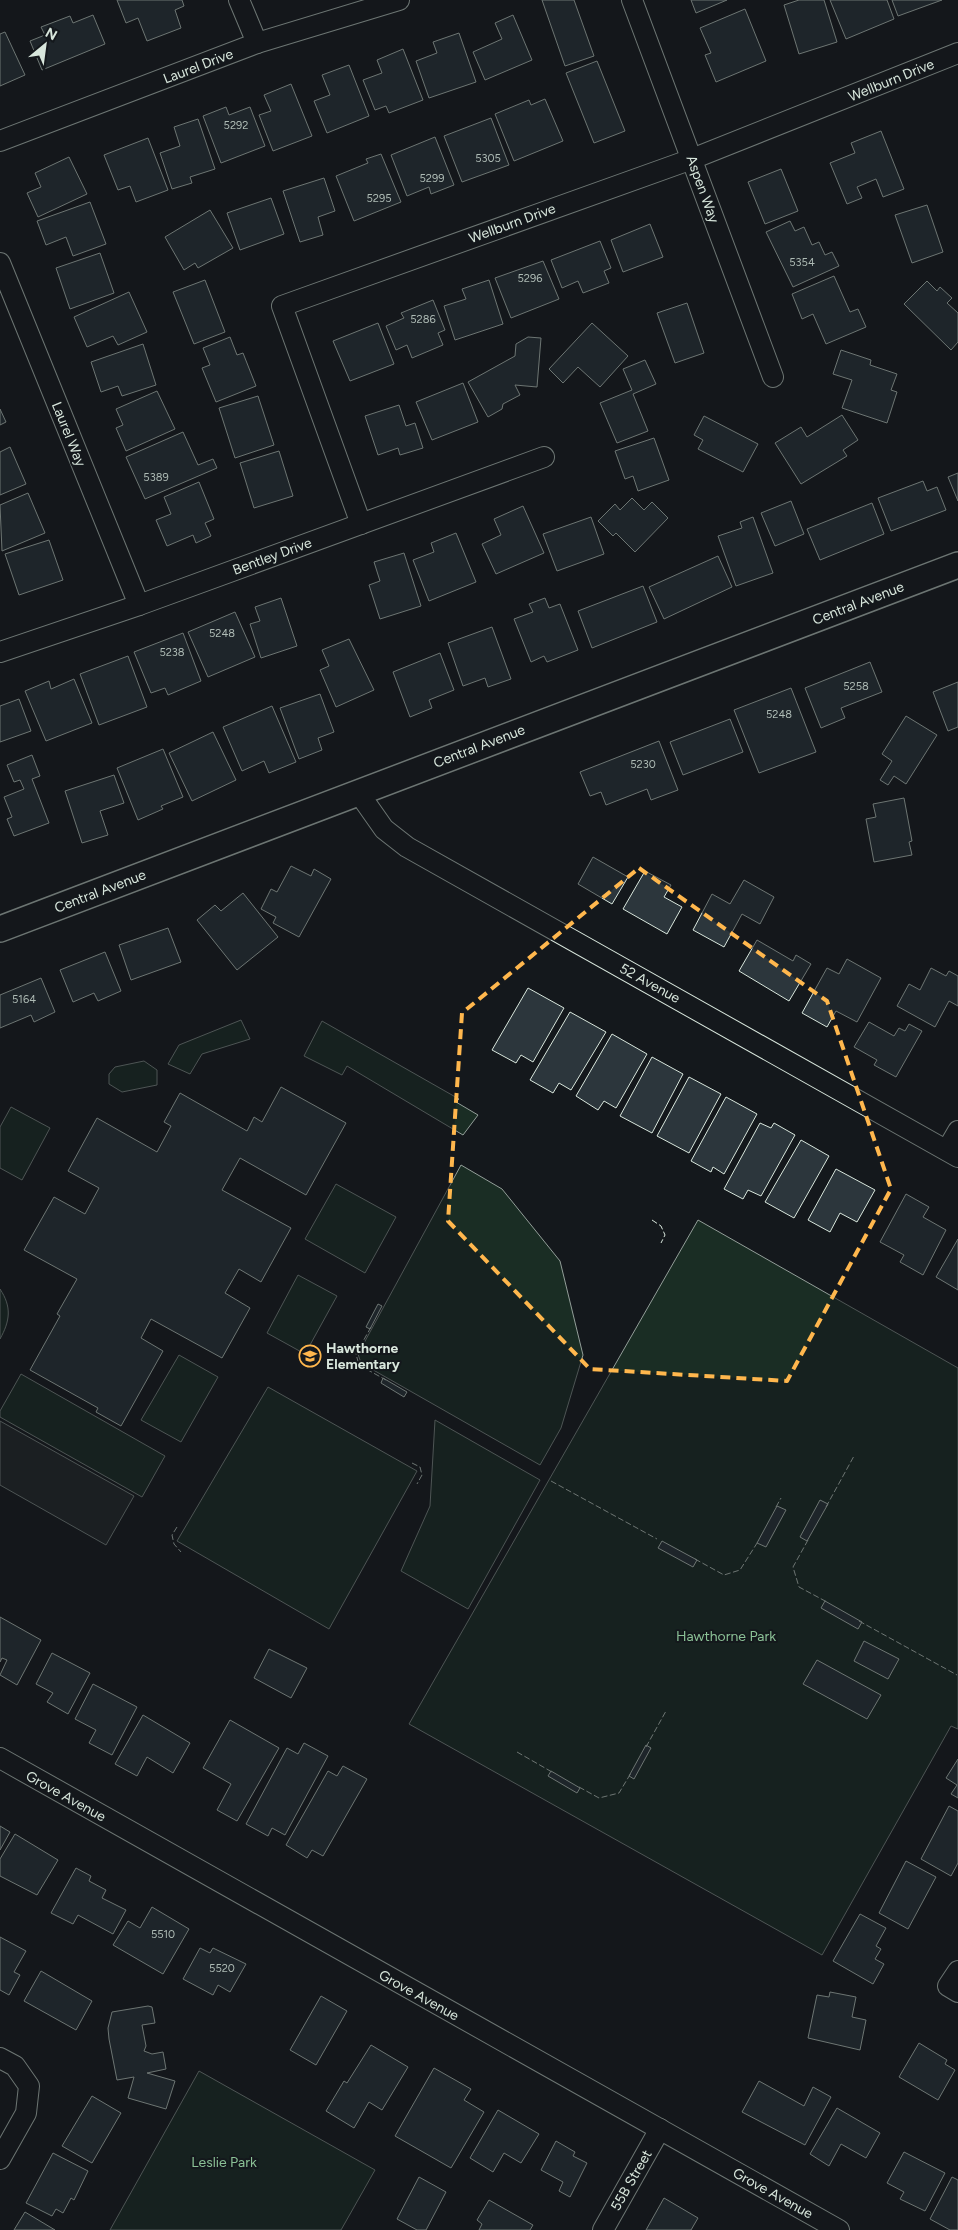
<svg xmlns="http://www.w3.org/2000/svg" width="958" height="2230" font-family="Figtree,sans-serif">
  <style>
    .green { fill: #1a2d24; stroke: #939e99 }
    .parking { fill: #24282b; stroke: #939e99 }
    .building { fill: #2c363c; stroke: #d8e6dc }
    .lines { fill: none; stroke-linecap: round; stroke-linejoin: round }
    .minor-casing { stroke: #d8e6dc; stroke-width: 22 }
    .tertiary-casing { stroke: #d8e6dc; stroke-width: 28 }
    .minor { stroke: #14181c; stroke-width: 20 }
    .tertiary { stroke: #14181c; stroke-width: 25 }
    .fence { stroke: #d8e6dc; stroke-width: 1; stroke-dasharray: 6 2.5; stroke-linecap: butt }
    .marked { fill: none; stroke: #ffb74d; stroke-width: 4; stroke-dasharray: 10 6; stroke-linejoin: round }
    .labels { text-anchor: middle; stroke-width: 4; stroke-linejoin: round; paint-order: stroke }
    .number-label { font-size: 11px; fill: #adbab4 }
    .street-label { font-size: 14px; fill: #d8e6dc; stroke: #14181c }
    .poi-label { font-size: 14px; font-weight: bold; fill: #d8e6dc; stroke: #14181c; text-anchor: start }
    .park-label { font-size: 14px; fill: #8ac095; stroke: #14181c }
  </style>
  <rect width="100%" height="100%" fill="#14181c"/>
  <g class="green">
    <polygon points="241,1020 250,1039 202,1054 190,1074 168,1064 179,1045"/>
    <polygon points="322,1021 459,1099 456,1102 478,1115 463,1135 347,1066 342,1075 304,1056"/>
    <polygon points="144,1061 157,1070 157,1085 122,1092 109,1084 109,1074 115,1067"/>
    <polygon points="11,1107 50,1128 22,1180 0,1168 0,1127"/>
    <polygon points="461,1165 502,1189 560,1261 583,1355 561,1428 540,1465 361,1363 358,1354"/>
    <polygon points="336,1184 396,1217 365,1273 305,1239"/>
    <polygon points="698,1220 958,1368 958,1729 951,1726 822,1955 409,1724"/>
    <polygon points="298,1275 337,1296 305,1354 267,1333"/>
    <path d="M0 1289C12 1307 10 1321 0 1339Z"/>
    <polygon points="179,1355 218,1377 181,1442 141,1420"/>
    <polygon points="21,1374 165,1456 142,1497 0,1417 0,1411"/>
    <polygon points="268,1387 417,1471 329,1629 177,1541"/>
    <polygon points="435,1420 540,1480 468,1609 401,1571 430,1506"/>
    <polygon points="199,2071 375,2170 341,2230 110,2230"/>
  </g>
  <polygon class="parking" points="0,1421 134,1496 106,1545 0,1485"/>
  <g class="building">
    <polygon points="117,0 182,0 184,6 175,10 181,28 147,41 138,18 126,23"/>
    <polygon points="542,0 574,0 594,56 565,66"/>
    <polygon points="691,0 727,0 696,13"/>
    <polygon points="799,0 824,0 837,42 799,54 784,5"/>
    <polygon points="830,0 887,0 894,19 846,39"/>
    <polygon points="892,0 942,0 898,16"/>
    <polygon points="745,9 766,61 716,82 705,55 711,53 700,28"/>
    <polygon points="93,15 105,44 42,70 30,41 45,35 41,27 70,16 73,23"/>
    <polygon points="513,15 532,60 485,80 473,52 502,39 495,23"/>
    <polygon points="5,32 25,75 0,86 0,34"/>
    <polygon points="459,33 476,82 429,98 416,61 437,53 433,42"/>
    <polygon points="403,49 423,100 389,113 386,106 375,110 363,80 382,73 377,60"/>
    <polygon points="597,61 625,131 594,143 566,73"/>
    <polygon points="349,65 369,116 327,133 314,101 330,95 322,75"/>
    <polygon points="291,84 312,136 273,151 259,115 271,111 264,95"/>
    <polygon points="545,99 563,141 514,161 495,114 529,100 531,105"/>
    <polygon points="226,107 229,115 250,107 265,146 221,163 203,116"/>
    <polygon points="491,118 509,165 462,182 444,136"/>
    <polygon points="198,119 215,169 190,177 192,183 172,189 160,153 180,146 174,127"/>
    <polygon points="881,131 904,189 883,197 876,179 857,187 862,198 847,204 830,163 855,153 851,143"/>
    <polygon points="435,137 454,185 431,194 429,187 407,196 391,155"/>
    <polygon points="148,138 168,190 136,202 130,186 118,190 104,155"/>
    <polygon points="381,154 401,202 354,221 336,176 368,163 366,159"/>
    <polygon points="69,157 87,194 38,217 27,193 41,187 35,173"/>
    <polygon points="781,169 798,211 765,224 748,182"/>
    <polygon points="324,178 335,211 318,217 323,235 300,242 283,191"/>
    <polygon points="271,198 284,234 240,250 227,213"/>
    <polygon points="90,202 106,244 73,256 66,237 46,245 37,221"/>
    <polygon points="927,205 943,252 912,263 895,215"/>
    <polygon points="210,210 233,248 198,268 195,263 184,270 165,237"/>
    <polygon points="790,221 795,231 804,227 812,245 819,242 825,255 832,252 839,266 793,287 766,232"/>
    <polygon points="650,224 663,257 623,272 611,240"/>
    <polygon points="600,241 611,268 604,271 609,283 583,293 578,281 562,288 551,260"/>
    <polygon points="100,253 114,293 70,309 56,268"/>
    <polygon points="543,261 559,299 511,318 495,278"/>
    <polygon points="834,276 850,312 858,309 866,327 826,344 813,314 802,319 792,294"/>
    <polygon points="205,280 225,332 194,344 173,292"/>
    <polygon points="489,280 503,324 455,340 444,306 466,299 462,289"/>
    <polygon points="927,281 937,291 940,287 952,298 947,303 958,313 958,342 951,350 904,304"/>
    <polygon points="129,292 147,332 118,345 113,336 87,347 74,317"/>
    <polygon points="433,300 445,330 438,333 443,345 412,358 407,345 396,350 386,326 404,318 401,313"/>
    <polygon points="687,303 704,353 675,363 657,313"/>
    <polygon points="378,323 394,364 350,381 333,341"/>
    <polygon points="592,323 628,356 600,387 578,367 563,383 549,369"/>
    <polygon points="230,337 237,355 243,353 256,386 216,402 202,368 210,365 203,348"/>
    <polygon points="528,337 541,338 537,387 515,385 520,395 503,404 502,409 488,417 468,382 515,356 516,344"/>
    <polygon points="143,344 156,385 122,396 118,386 101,392 91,362"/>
    <polygon points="841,350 871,360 870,365 897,374 891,390 897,392 887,423 842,408 852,380 833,374"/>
    <polygon points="645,360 656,384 633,394 648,431 617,443 600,403 632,390 623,369"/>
    <polygon points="463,383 478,422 432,440 416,402"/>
    <polygon points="157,391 175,429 126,451 116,428 123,425 116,409"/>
    <polygon points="258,396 274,445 235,458 219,408"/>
    <polygon points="399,405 406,426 415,423 423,448 400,455 398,448 378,455 365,416"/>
    <polygon points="0,409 6,422 0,425"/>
    <polygon points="842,415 858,440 843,450 847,456 801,484 775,443 801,427 807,437"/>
    <polygon points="704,416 758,444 743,472 698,449 703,440 694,435"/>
    <polygon points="183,432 198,465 213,459 217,468 145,499 126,457"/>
    <polygon points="654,438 669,480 638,491 633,476 625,479 615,451"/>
    <polygon points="10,447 26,484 0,495 0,452"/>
    <polygon points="279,451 293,496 254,508 240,463"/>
    <polygon points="958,473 958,501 948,477"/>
    <polygon points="923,481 927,491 937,487 946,510 891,531 878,498"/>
    <polygon points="199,482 214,519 205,523 211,536 196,543 193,535 167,546 156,520 171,514 164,497"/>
    <polygon points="28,493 45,533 2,551 0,505"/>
    <polygon points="632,498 644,510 652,502 668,518 635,552 616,533 613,536 598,521 615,504 620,510"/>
    <polygon points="791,501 804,534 775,546 761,513"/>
    <polygon points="872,503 884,534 820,560 807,529"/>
    <polygon points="523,506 544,553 496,574 482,544 501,535 494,519"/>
    <polygon points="591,517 604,554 557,571 543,534"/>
    <polygon points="753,517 773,573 736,586 718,536 742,528 740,522"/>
    <polygon points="456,533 476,582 429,601 413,560 434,552 431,543"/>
    <polygon points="49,540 63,580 19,595 5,554"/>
    <polygon points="404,553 421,606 380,619 369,585 380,581 374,562"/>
    <polygon points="718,556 732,587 664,619 649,587"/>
    <polygon points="643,586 657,622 592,648 578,611"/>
    <polygon points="281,598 297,646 261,658 250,624 260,621 255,607"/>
    <polygon points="545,598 549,608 560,604 578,650 547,662 544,656 531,662 514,619 533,612 529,604"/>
    <polygon points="235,612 255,657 208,677 188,632"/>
    <polygon points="492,627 511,679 488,687 485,678 463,686 448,643"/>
    <polygon points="183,633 201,681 168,695 165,688 151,693 134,652"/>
    <polygon points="349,639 374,690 336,707 320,670 329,666 322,650"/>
    <polygon points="440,653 454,690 429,700 432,708 410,717 393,672"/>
    <polygon points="128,656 147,707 99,725 80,674"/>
    <polygon points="870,662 882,692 841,708 845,718 821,728 805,688"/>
    <polygon points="74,679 92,723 46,741 25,691 49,681 51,689"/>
    <polygon points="958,682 958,727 948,731 933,692"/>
    <polygon points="791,688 816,752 759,773 734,710"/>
    <polygon points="320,694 334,732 318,738 322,750 299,759 280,708"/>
    <polygon points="19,699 31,731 0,742 0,706"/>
    <polygon points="272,706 296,762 269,773 264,761 242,771 223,727"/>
    <polygon points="906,716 937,735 906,784 894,776 888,785 880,780 892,761 882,754"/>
    <polygon points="730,719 743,752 683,775 670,742"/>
    <polygon points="213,732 236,780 192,801 169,753"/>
    <polygon points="659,741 678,790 651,800 647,789 606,805 601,792 590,796 580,772"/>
    <polygon points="163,749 183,797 161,806 163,809 138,820 117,768"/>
    <polygon points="32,755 40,776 32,779 49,823 14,836 7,819 12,817 4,797 24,789 20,780 14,782 7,765"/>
    <polygon points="114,775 124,803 100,811 108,835 82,843 65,791"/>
    <polygon points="904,798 912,841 909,842 912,855 874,862 866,819 876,817 873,804"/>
    <polygon points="593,857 628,877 612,904 578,884"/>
    <polygon points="291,866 311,876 314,869 331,879 299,937 273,923 276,917 261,909 271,889 277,892"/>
    <polygon points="645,871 671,885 664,897 682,907 667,934 623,909"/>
    <polygon points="744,880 774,897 760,924 742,914 724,947 693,930 712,894 730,904"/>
    <polygon points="243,893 278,937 237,970 197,920 215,905 221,911"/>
    <polygon points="168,928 181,962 131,980 119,945"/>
    <polygon points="757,940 793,961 796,955 811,964 789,1001 739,971"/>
    <polygon points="105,952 121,991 98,1001 94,993 73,1002 60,970"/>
    <polygon points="847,959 881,978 857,1022 836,1011 827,1027 802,1013 827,968 839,974"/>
    <polygon points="931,968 946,976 949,971 958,976 958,1006 949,1001 935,1027 897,1006 909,984 920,990"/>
    <polygon points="41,978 55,1012 34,1022 31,1015 0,1028 0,995"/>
    <polygon points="528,988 564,1008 533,1062 521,1055 516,1063 492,1050"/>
    <polygon points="570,1012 606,1032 571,1090 559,1083 553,1093 530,1080"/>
    <polygon points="869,1022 894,1036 899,1028 905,1031 909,1024 922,1031 896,1077 874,1065 877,1060 854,1047"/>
    <polygon points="612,1034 647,1054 616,1108 604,1101 598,1110 576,1096"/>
    <polygon points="652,1057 683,1074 652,1133 620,1116"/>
    <polygon points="689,1077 721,1094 689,1153 657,1136"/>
    <polygon points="281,1087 346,1123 306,1195 240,1158 222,1190 291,1228 261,1282 239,1269 225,1293 250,1308 222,1358 151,1319 141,1338 163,1351 121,1426 96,1412 98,1408 30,1370 60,1316 57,1314 77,1279 24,1250 54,1197 85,1214 99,1188 68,1171 97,1118 157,1152 171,1126 164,1122 180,1093 247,1131 254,1117 262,1122"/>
    <polygon points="726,1097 757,1114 724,1174 713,1167 711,1172 691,1161"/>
    <polygon points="760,1123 771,1128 774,1123 795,1135 761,1196 748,1190 743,1199 724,1189"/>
    <polygon points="801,1140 829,1156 794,1218 765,1202"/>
    <polygon points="836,1169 875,1190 857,1222 840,1213 830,1232 808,1220"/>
    <polygon points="906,1194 929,1207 923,1217 946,1230 923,1275 900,1262 904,1255 880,1242"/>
    <polygon points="958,1239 958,1290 936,1277"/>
    <polygon points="378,1304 382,1306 370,1329 366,1327"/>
    <polygon points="383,1378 407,1392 404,1397 381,1383"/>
    <polygon points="820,1500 828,1504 807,1541 800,1537"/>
    <polygon points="777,1506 786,1510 766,1547 757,1543"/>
    <polygon points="662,1541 697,1560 693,1567 658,1548"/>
    <polygon points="825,1601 862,1622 858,1629 821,1608"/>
    <polygon points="0,1617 41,1640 17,1685 0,1675 7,1660 2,1658 0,1662"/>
    <polygon points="864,1641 899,1659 888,1679 854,1661"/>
    <polygon points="269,1649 307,1668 291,1698 254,1678"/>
    <polygon points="52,1653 90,1673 68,1714 47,1702 53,1693 36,1684"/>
    <polygon points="817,1660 881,1695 867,1719 803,1684"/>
    <polygon points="93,1684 137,1707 112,1755 89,1743 96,1730 75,1719"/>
    <polygon points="143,1715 190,1743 173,1773 147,1757 137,1776 115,1764"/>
    <polygon points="230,1720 279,1748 237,1821 217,1810 231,1784 203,1768"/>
    <polygon points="304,1743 328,1756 285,1835 272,1828 268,1836 246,1824 287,1748 298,1754"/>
    <polygon points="646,1745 651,1748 634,1779 629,1776"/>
    <polygon points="958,1759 958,1798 951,1794 957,1785 946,1778"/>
    <polygon points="343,1766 367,1779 323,1856 312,1850 307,1858 286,1845 328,1771 337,1776"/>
    <polygon points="551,1771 580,1788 577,1793 548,1776"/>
    <polygon points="949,1806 958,1811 958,1863 951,1876 921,1859"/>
    <polygon points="0,1826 10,1832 0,1850"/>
    <polygon points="15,1834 58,1860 37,1895 0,1876 0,1859"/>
    <polygon points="906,1861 936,1877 908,1929 879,1913"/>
    <polygon points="76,1868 91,1876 89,1881 106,1890 102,1898 126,1910 113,1934 78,1915 73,1924 51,1913"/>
    <polygon points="152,1907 189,1929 163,1974 113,1945 128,1921 140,1928"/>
    <polygon points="860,1914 886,1928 876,1946 881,1949 875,1959 884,1964 873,1984 833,1961"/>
    <polygon points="0,1937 26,1951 14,1972 20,1975 9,1995 0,1990"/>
    <polygon points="200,1948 210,1953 213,1948 246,1964 230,1992 218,1985 213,1995 183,1979"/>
    <polygon points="41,1971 92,2001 76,2030 24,2001"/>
    <polygon points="830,1992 856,1997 852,2017 866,2020 860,2050 808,2038 817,1995 829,1997"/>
    <polygon points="321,1996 347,2011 316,2065 290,2050"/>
    <polygon points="148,2006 152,2007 155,2023 142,2025 146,2046 144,2051 152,2054 163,2052 166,2069 147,2073 175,2081 166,2109 128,2098 134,2077 117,2080 109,2039 108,2028 112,2012"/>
    <polygon points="919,2043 947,2060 945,2064 955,2070 938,2100 899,2077"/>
    <polygon points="371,2045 408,2067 382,2110 369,2102 354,2128 326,2111 344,2081 347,2083"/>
    <polygon points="434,2068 471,2089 464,2100 484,2112 451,2168 395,2136"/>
    <polygon points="759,2081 804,2106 813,2087 831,2097 805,2145 742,2112"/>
    <polygon points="92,2096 121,2113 92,2163 62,2146"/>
    <polygon points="837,2108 880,2133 866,2158 841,2144 829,2166 810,2154"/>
    <polygon points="498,2110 539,2134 521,2163 504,2153 493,2172 470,2158"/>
    <polygon points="556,2141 575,2152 573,2156 587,2163 570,2197 559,2191 563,2182 541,2170"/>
    <polygon points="904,2152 945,2173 925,2211 900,2199 904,2192 887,2183"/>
    <polygon points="53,2153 88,2171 74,2200 71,2198 63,2213 56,2209 52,2216 26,2203"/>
    <polygon points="419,2177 446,2192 426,2230 417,2230 397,2219"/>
    <polygon points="952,2177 958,2180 958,2230 950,2230 930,2219"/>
    <polygon points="664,2198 698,2218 691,2230 646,2230"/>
    <polygon points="489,2200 533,2225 530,2230 479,2230 482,2224 477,2220"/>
    <polygon points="25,2212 55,2230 14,2230"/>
  </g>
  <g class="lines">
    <g class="minor-casing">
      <g id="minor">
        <polyline points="239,0 257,43"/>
        <polyline points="632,0 773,377"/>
        <polyline points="0,141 257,43 399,0"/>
        <polyline points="0,263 139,605"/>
        <polyline points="361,524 282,306 692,159 958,53"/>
        <polyline points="0,652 139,605 544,457"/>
        <polyline points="358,792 384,829 407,847 958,1157"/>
        <polyline points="947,1150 958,1131"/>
        <polyline points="0,1758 839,2230"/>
        <polyline points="958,1971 948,1986 958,1992"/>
        <polyline points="0,2058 15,2066 29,2086 26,2113 0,2159"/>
        <polyline points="603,2230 660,2129"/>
      </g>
    </g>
    <g class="tertiary-casing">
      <polyline id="tertiary" points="0,929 958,565"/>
    </g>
    <use href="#minor" class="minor"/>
    <use href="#tertiary" class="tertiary"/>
    <g class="fence">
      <polyline points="652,1220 661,1226 665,1235 661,1243"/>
      <polyline points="371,1327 356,1354 359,1365 386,1380"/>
      <polyline points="412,1463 420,1467 422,1475 417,1484"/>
      <polyline points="551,1481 657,1539"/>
      <polyline points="776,1507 781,1498"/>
      <polyline points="826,1507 854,1456"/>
      <polyline points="177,1527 172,1535 174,1544 181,1552"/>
      <polyline points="808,1540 793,1567 799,1587 827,1602"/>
      <polyline points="695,1559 724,1575 740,1570 759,1540"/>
      <polyline points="859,1621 957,1675"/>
      <polyline points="646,1747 666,1711"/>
      <polyline points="517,1752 552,1772"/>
      <polyline points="579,1787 599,1798 619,1793 631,1773"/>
    </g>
  </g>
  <path d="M0 0H958V2230H0ZM639 868 827 1001 891 1189 787 1381 590 1369 448 1221 462 1013Z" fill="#14181c" fill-opacity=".55" fill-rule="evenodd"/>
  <path class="marked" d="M639 868 827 1001 891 1189 787 1381 590 1369 448 1221 462 1013Z"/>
  <defs>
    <g id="school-ring" transform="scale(1.125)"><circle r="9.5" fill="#14181c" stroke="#ffb74d" stroke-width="1.5"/><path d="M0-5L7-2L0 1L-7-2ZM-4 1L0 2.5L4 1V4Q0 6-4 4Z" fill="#ffb74d"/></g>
  </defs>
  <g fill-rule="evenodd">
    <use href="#school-ring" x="310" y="1356"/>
  </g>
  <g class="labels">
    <g class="number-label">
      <text x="236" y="129">5292</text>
      <text x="488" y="162">5305</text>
      <text x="432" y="182">5299</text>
      <text x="379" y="202">5295</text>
      <text x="802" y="266">5354</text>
      <text x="530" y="282">5296</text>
      <text x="423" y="323">5286</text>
      <text x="156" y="481">5389</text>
      <text x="222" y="637">5248</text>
      <text x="172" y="656">5238</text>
      <text x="856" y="690">5258</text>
      <text x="779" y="718">5248</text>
      <text x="643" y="768">5230</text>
      <text x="24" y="1003">5164</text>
      <text x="163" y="1938">5510</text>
      <text x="222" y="1972">5520</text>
    </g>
    <g class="street-label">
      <text transform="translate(198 66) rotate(-21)" y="5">Laurel Drive</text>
      <text transform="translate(891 80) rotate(-22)" y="5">Wellburn Drive</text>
      <text transform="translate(703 189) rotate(70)" y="5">Aspen Way</text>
      <text transform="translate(512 223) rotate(-20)" y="5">Wellburn Drive</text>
      <text transform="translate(69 434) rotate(68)" y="5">Laurel Way</text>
      <text transform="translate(272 556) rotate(-20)" y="5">Bentley Drive</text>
      <text transform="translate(858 603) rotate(-21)" y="5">Central Avenue</text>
      <text transform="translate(479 746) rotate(-21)" y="5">Central Avenue</text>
      <text transform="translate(100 891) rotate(-21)" y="5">Central Avenue</text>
      <text transform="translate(650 983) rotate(29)" y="5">52 Avenue</text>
      <text transform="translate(66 1796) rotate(29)" y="5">Grove Avenue</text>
      <text transform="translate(419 1995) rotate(29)" y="5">Grove Avenue</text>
      <text transform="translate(631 2180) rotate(-60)" y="5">55B Street</text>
      <text transform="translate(773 2193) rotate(29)" y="5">Grove Avenue</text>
    </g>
    <g class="poi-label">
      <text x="326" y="1353">Hawthorne<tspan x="326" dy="16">Elementary</tspan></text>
    </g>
    <g class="park-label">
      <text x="726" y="1641">Hawthorne Park</text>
      <text x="224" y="2167">Leslie Park</text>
    </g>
  </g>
  <g transform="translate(45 45) rotate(29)" stroke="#14181c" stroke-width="4" paint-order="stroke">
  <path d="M0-4L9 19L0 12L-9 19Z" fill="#d8e6dc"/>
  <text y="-8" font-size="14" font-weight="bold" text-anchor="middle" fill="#d8e6dc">N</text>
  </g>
</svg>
